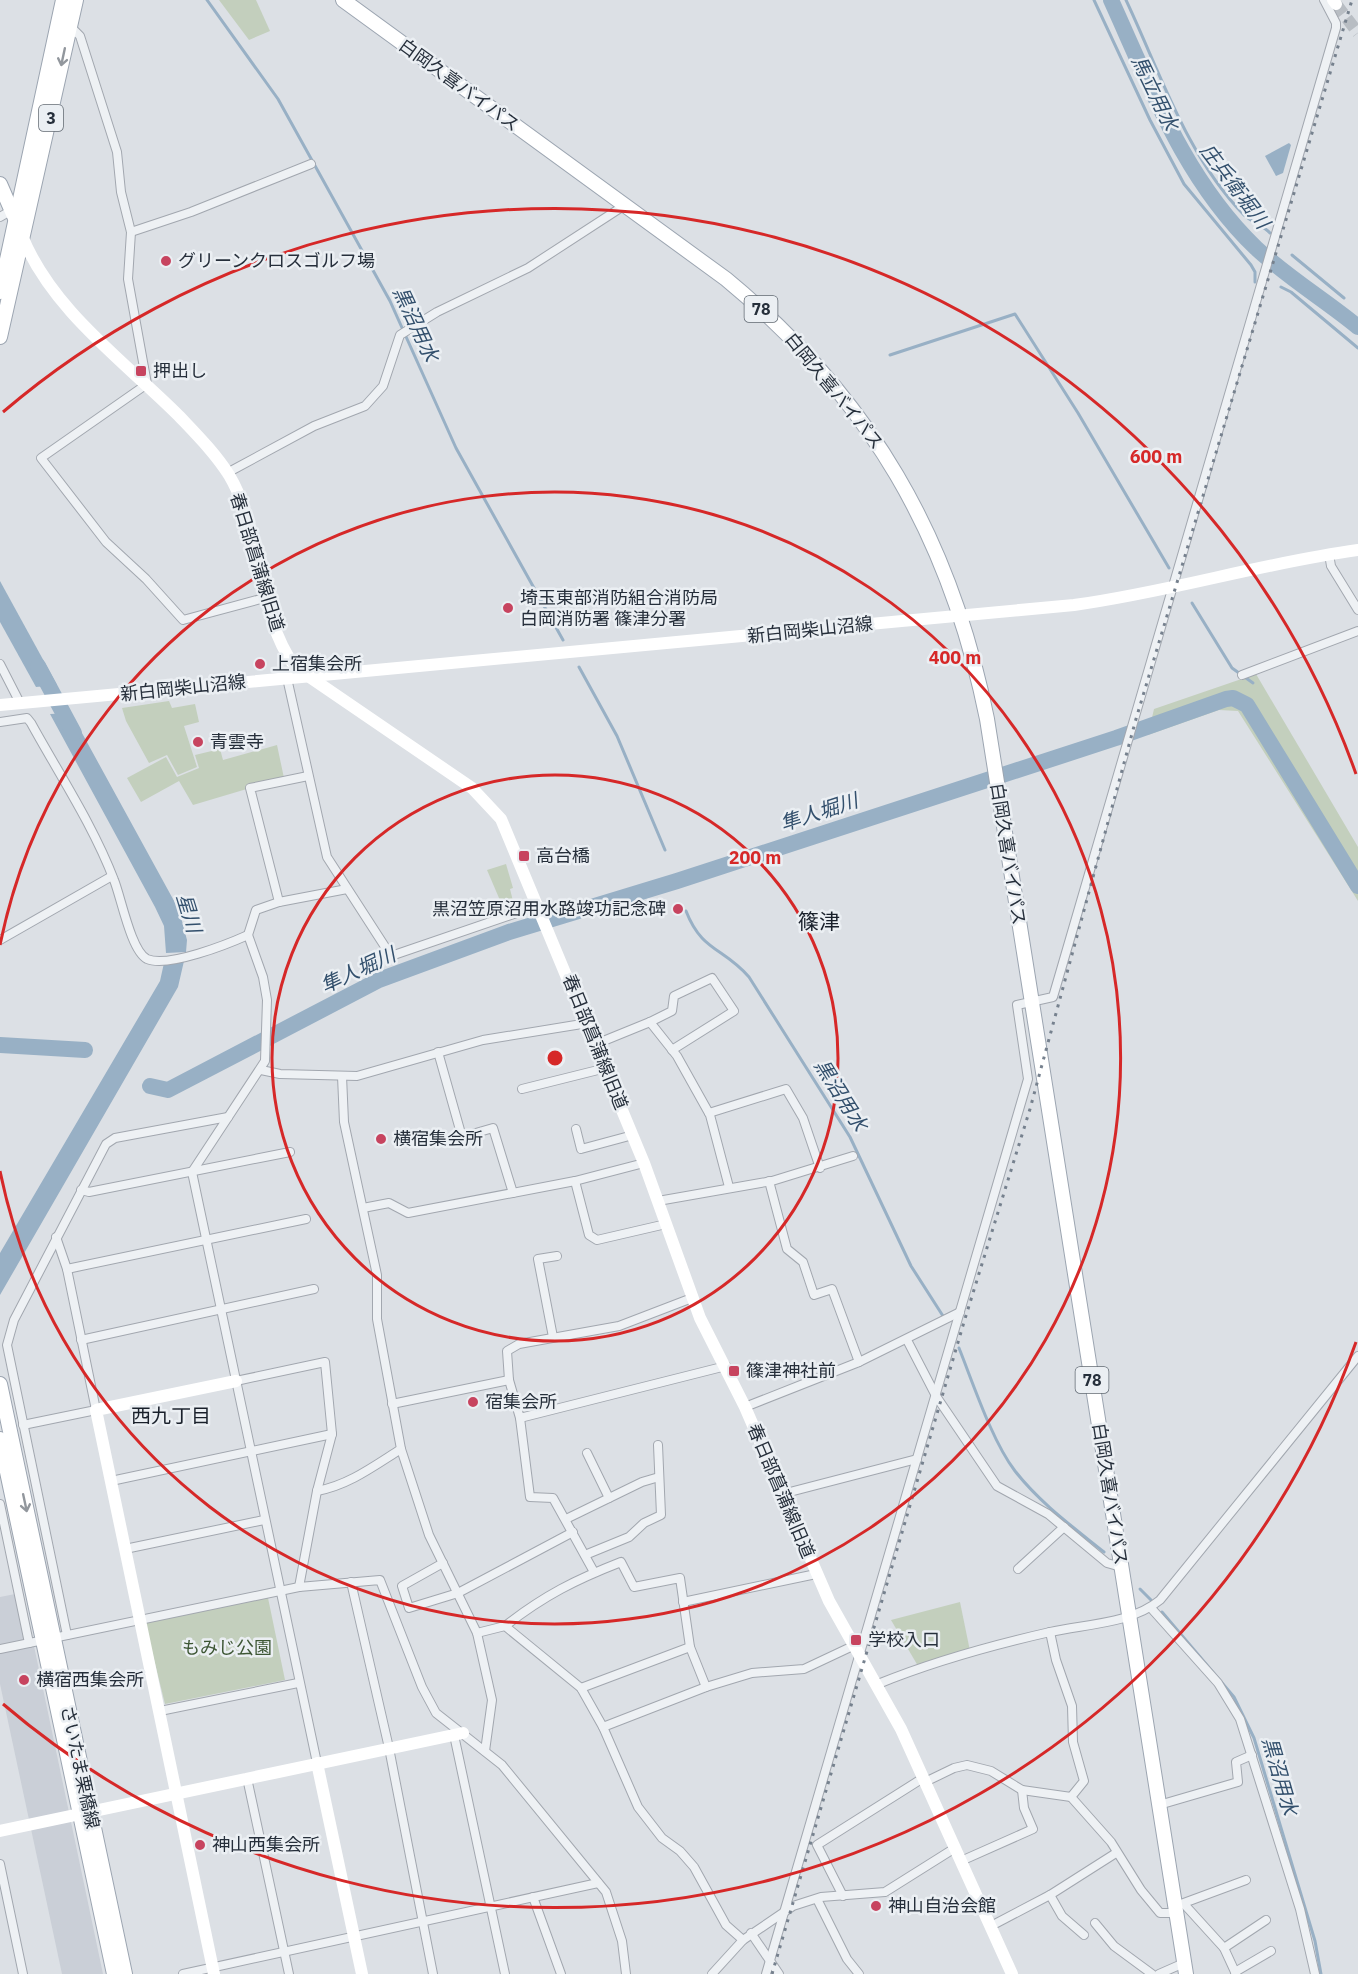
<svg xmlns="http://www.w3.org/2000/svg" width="1358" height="1974" font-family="'IBM Plex Sans','Noto Sans JP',sans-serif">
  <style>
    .built { fill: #cacfd7 }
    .green { fill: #c3cfbd }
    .water { fill: #98b0c5 }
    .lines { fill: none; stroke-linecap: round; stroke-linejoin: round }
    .stream { stroke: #98b0c5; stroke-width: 3 }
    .river { stroke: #98b0c5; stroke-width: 16 }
    .secondary-tunnel { stroke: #b8bdc3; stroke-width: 12; stroke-dasharray: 12 6; stroke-linecap: butt }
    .street-casing { stroke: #a2a7af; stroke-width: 10 }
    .primary-casing { stroke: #9ca5b1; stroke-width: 16 }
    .street { stroke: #eef1f4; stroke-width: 8 }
    .secondary { stroke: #fff; stroke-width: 12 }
    .primary { stroke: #fff; stroke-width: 14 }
    .rail { stroke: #76818e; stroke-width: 3; stroke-dasharray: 3 6; stroke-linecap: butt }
    .oneway { stroke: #92979d }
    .ring { fill: none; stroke: #d62828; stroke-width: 3 }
    .poi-dot { fill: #c7445f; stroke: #ebeff3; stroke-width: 2 }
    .labels { text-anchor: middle; stroke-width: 5; stroke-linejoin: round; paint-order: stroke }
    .shield { fill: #ebeff3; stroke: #616972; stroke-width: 1.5 }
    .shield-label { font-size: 16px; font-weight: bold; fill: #262f3b }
    .street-label { font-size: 18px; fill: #262f3b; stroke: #ebeff3 }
    .poi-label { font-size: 18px; fill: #262f3b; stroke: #ebeff3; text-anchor: start }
    .park-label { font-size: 18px; fill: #3d5634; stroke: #ebeff3 }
    .water-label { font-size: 20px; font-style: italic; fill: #33506d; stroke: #ebeff3 }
    .neighbourhood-label { font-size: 20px; fill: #19202b; stroke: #ebeff3 }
    .quarter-label { font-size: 21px; fill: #19202b; stroke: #ebeff3 }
    .centre { fill: #d62828; stroke: #ebeff3; stroke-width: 3 }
    .ring-label { font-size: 18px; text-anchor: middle; font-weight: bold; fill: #d62828; stroke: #ebeff3; stroke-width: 5; stroke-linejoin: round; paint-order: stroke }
  </style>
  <rect width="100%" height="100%" fill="#dce0e5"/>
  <polygon class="built" points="15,1594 25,1647 34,1646 103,1974 62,1974 0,1684 0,1597"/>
  <g class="green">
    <polygon points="219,0 256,0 270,31 249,40"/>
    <polygon points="1256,674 1358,847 1358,901 1238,711 1219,710 1148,735 1154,709"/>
    <polygon points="169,701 172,708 195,704 199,722 184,726 197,767 178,775 167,755 149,763 126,721 122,708"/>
    <polygon points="277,745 284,778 193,805 179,781 141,802 127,778 166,757 177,777 199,768 195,755 220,749 223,760"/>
    <polygon points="506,864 513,888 510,889 513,901 502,905 487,870"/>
    <polygon points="267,1593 285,1680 165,1704 145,1623"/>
    <polygon points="960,1602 970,1651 918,1666 891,1620"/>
  </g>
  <g class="water">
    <polygon points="1289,143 1291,145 1283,173 1276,176 1265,156"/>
    <polygon points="0,581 57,685 36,687 0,622"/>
    <polygon points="71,713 179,910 187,940 186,952 166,953 164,926 155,907 50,714"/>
    <polygon points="184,961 178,987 0,1295 0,1253 160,981 164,963"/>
  </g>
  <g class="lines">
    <g class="stream">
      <polyline points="207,0 278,99 390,301 456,448 563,640"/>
      <polyline points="1094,0 1150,120 1184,184 1251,265 1255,272 1255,282"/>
      <path d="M1126 0C1160 72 1187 157 1244 215 1251 222 1263 225 1270 233"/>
      <polyline points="1292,255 1344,298"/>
      <polyline points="1281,287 1291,292 1358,348"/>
      <polyline points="890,355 1015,314 1078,413 1169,568"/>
      <polyline points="1192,603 1232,668 1253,683"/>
      <polyline points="579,667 617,736 665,850"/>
      <path d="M686 911C702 952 723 947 749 977L850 1137 911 1266 943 1316"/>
      <path d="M959 1348C973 1383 992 1441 1015 1471 1040 1503 1073 1527 1104 1552"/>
      <polyline points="1140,1589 1151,1600"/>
      <polyline points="1162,1612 1234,1697 1254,1738 1315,1941 1321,1974"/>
    </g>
    <g class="river">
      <path d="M1111 0C1151 88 1185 180 1256 248 1287 277 1325 300 1358 327"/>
      <polyline points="38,666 74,733"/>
      <polyline points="0,1045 85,1050"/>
      <polyline points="150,1086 168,1090 379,980 509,932 677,881 1116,738 1226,699 1233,698 1247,705 1358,886"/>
    </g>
    <polyline class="secondary-tunnel" points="1336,4 1358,33"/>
    <g class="street-casing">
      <g id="street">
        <polyline points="70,26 80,36 117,152 121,192 131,232 128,279 147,384 41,458 106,542 146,579 183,620 268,597"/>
        <polyline points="0,217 12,210"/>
        <polyline points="131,232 191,212 311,164"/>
        <polyline points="227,473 314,426 365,406 383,386 400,335 437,312 528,268 625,205"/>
        <polyline points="1329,554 1331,566 1358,610"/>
        <polyline points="0,664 20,703"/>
        <polyline points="1242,675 1358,631"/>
        <polyline points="287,678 327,857 391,956 537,906"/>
        <path d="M0 722 27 718 31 723C59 774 93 825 114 880 121 897 131 951 147 959 168 968 228 944 248 935"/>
        <polyline points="279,902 250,788 308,776"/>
        <polyline points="0,940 112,876"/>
        <polyline points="650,1022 677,1056 710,1115 729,1187"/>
        <polyline points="596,1044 650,1022 672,1011 674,996 712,978 734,1011 672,1050"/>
        <polyline points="438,1052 462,1137 493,1128 513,1193"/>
        <polyline points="261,1070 280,1074 357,1076 483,1040 588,1023"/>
        <polyline points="522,1089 606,1068"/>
        <polyline points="709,1113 786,1089 803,1118 820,1168"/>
        <polyline points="576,1129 581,1149 633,1135"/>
        <polyline points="575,1181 589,1235 597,1240 666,1224"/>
        <polyline points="769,1181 787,1249 803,1262 814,1295 832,1289 859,1362"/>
        <polyline points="81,1190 89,1192 290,1152"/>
        <polyline points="658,1201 772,1181 853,1156"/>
        <polyline points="363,1208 389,1203 408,1213 575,1181 644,1163"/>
        <polyline points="67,1269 306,1219"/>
        <polyline points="553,1337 538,1259 557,1256"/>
        <polyline points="81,1340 314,1289"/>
        <polyline points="907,1340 936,1396 997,1486 1048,1514 1107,1563 1121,1567"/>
        <polyline points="509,1380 507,1351 519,1344 619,1326 692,1298"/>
        <polyline points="236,1381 325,1362 332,1434 317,1491 299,1587"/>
        <polyline points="392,1404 509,1380 520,1418 726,1366"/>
        <polyline points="745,1407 859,1362 960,1312"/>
        <polyline points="520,1418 530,1497 553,1498 594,1572"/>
        <polyline points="23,1425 96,1410 67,1269 56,1237"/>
        <polyline points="401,1449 429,1535 477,1633 505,1626 581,1688 603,1727 638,1807 662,1838 680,1851 694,1867 726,1925 743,1940"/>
        <polyline points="587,1453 609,1498"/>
        <polyline points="111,1481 332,1434"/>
        <path d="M317 1491C349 1485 374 1466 401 1449L377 1319V1275L344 1122 342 1076"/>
        <polyline points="782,1494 917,1459"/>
        <polyline points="0,1504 29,1643"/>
        <polyline points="566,1519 642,1482 659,1477"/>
        <polyline points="125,1549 264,1520"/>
        <polyline points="585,1555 629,1537 644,1523 661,1515 658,1445"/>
        <polyline points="443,1563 402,1586 409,1608 458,1593 573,1532"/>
        <polyline points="1018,1569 1064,1527"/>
        <polyline points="351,1582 389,1748 433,1974"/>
        <polyline points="683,1602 816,1574"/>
        <polyline points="1151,1608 1218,1683 1240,1719 1300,1909 1315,1974"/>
        <path d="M505 1626C545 1595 575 1580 621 1562L634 1587 680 1578 690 1647 706 1687"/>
        <polyline points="1050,1632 1056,1660 1072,1706 1073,1742 1084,1781 1071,1797 1111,1842 1141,1890 1160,1913 1176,1913"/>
        <polyline points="477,1633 492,1700 485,1751"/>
        <polyline points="67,1635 7,1345 14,1320 106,1144 115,1138 228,1117"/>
        <polyline points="0,1649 299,1587 380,1580 422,1687 436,1713 502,1765 606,1892 622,1941 626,1974"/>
        <path d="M878 1684C932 1662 993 1645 1050 1632 1085 1624 1131 1624 1160 1600L1358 1356"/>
        <polyline points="581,1688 690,1647"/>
        <polyline points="160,1711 298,1683"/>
        <polyline points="603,1727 706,1687 752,1673 804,1669 855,1645"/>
        <polyline points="454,1735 505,1974"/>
        <polyline points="317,1763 192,1172 265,1061 267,1000 263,977 248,935 256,910 279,902 347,889"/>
        <polyline points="247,1778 289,1974"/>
        <polyline points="925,1782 954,1768 967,1765 991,1771 1022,1790 1071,1797"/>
        <polyline points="1159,1805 1238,1782 1236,1762 1252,1755"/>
        <polyline points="961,1861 1033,1829 1024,1808 1022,1790"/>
        <polyline points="0,1864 23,1974"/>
        <polyline points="1050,1895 1062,1916 1084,1935"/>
        <polyline points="843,1896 817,1845 923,1778"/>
        <polyline points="533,1897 561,1974"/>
        <polyline points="817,1899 847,1959 859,1974"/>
        <polyline points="1181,1904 1246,1880"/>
        <polyline points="1184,1904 1224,1948 1236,1974"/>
        <polyline points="1095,1923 1114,1946 1152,1974"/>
        <polyline points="991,1926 1050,1895 1116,1853"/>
        <polyline points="751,1933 779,1974"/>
        <polyline points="1224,1948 1266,1920"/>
        <polyline points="1235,1972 1271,1951"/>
        <polyline points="183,1974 598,1883"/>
        <polyline points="712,1974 743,1940 793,1906 821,1897 885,1892 955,1848"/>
        <polyline points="766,1974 1028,1079 1017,1005 1053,997 1336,28 1336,23 1324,0"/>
        <polyline points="1159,1974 1184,1963"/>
      </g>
    </g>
    <g class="primary-casing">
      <g id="primary">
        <path d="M343 0 726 279C870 398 950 536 987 719L1186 1974"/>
        <polyline points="0,184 17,223"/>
        <polyline points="0,292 63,0"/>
        <polyline points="0,337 76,0"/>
        <polyline points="0,1384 125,1974"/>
        <polyline points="0,1439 114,1974"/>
      </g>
    </g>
    <use href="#street" class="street"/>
    <g class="secondary">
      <polyline points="1333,0 1336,4"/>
      <path d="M22 236C52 310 124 361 179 416 197 435 215 453 229 475 264 534 255 612 295 667L472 788 501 819 644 1163 700 1318 745 1407 829 1601 901 1729 1012 1974"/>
      <path d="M0 705 1074 605C1170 592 1262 563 1358 550"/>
      <polyline points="317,1763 362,1974"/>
      <polyline points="0,1831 463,1733"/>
      <polyline points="214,1974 96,1410 236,1381"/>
    </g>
    <use href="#primary" class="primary"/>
    <polyline class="rail" points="772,1974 964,1322 1030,1109 1136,719 1352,0"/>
  </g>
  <defs><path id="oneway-shaft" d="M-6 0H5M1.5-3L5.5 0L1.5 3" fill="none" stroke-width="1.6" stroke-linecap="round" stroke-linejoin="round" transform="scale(1.5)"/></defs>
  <g class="oneway">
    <use href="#oneway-shaft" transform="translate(63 57) rotate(102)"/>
    <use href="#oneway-shaft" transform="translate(25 1503) rotate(78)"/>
  </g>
  <g class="ring">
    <circle cx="555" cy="1058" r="283"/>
    <path d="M0 945A566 566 0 1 1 0 1171"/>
    <path d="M1356 1342A850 850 0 0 1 3 1704M3 412A850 850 0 0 1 1356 774"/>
  </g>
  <g class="poi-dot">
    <circle cx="166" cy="261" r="6"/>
    <rect x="135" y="365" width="12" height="12" rx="3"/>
    <circle cx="508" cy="608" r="6"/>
    <circle cx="260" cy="664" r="6"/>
    <circle cx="198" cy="742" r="6"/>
    <rect x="518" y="850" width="12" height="12" rx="3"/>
    <circle cx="678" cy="909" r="6"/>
    <circle cx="381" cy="1139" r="6"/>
    <rect x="728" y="1365" width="12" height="12" rx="3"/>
    <circle cx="473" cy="1402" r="6"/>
    <rect x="850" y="1634" width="12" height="12" rx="3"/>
    <circle cx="24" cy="1680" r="6"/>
    <circle cx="200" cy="1845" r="6"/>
    <circle cx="876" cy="1906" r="6"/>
  </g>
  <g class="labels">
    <g class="shield">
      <rect x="39" y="105" width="24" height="26" rx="4.5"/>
      <rect x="744.5" y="296" width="33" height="26" rx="4.5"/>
      <rect x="1075.5" y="1367" width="33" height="26" rx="4.5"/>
    </g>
    <g class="shield-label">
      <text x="51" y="124">3</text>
      <text x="761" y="315">78</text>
      <text x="1092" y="1386">78</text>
    </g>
    <g class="street-label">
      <text transform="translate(459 85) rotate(36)" y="6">白岡久喜バイパス</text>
      <text transform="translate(834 391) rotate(51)" y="6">白岡久喜バイパス</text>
      <text transform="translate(257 562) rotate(73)" y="6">春日部菖蒲線旧道</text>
      <text transform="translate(810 630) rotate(-6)" y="6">新白岡柴山沼線</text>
      <text transform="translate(183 688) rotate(-6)" y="6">新白岡柴山沼線</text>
      <text transform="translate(1008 854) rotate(81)" y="6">白岡久喜バイパス</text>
      <text transform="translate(595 1042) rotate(68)" y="6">春日部菖蒲線旧道</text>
      <text transform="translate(781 1491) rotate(67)" y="6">春日部菖蒲線旧道</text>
      <text transform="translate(1110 1494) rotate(81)" y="6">白岡久喜バイパス</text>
      <text transform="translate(80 1767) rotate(78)" y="6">さいたま栗橋線</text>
    </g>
    <g class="poi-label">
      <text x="178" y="267">グリーンクロスゴルフ場</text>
      <text x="153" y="377">押出し</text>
      <text x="520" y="604">埼玉東部消防組合消防局<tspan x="520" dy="21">白岡消防署 篠津分署</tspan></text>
      <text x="272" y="670">上宿集会所</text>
      <text x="210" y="748">青雲寺</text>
      <text x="536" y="862">高台橋</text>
      <text x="666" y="915" text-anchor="end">黒沼笠原沼用水路竣功記念碑</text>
      <text x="393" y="1145">横宿集会所</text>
      <text x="746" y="1377">篠津神社前</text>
      <text x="485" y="1408">宿集会所</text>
      <text x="868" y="1646">学校入口</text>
      <text x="36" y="1686">横宿西集会所</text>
      <text x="212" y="1851">神山西集会所</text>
      <text x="888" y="1912">神山自治会館</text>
    </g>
    <g class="park-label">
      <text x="227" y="1654">もみじ公園</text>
    </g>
    <g class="water-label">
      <text transform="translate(1155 93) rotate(64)" y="7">馬立用水</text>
      <text transform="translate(1235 186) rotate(53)" y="7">庄兵衛堀川</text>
      <text transform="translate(416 324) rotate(65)" y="7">黒沼用水</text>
      <text transform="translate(819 812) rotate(-18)" y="7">隼人堀川</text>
      <text transform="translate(189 913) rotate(73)" y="7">星川</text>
      <text transform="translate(358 970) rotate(-25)" y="7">隼人堀川</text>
      <text transform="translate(841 1095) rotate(58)" y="7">黒沼用水</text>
      <text transform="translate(1280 1776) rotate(74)" y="7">黒沼用水</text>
    </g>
    <g class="neighbourhood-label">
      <text x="171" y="1423">西九丁目</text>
    </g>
    <g class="quarter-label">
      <text x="819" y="929">篠津</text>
    </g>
  </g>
  <circle cx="555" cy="1058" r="9" class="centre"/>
  <g class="ring-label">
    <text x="1156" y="463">600 m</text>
    <text x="955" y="664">400 m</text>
    <text x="755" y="864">200 m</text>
  </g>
</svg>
